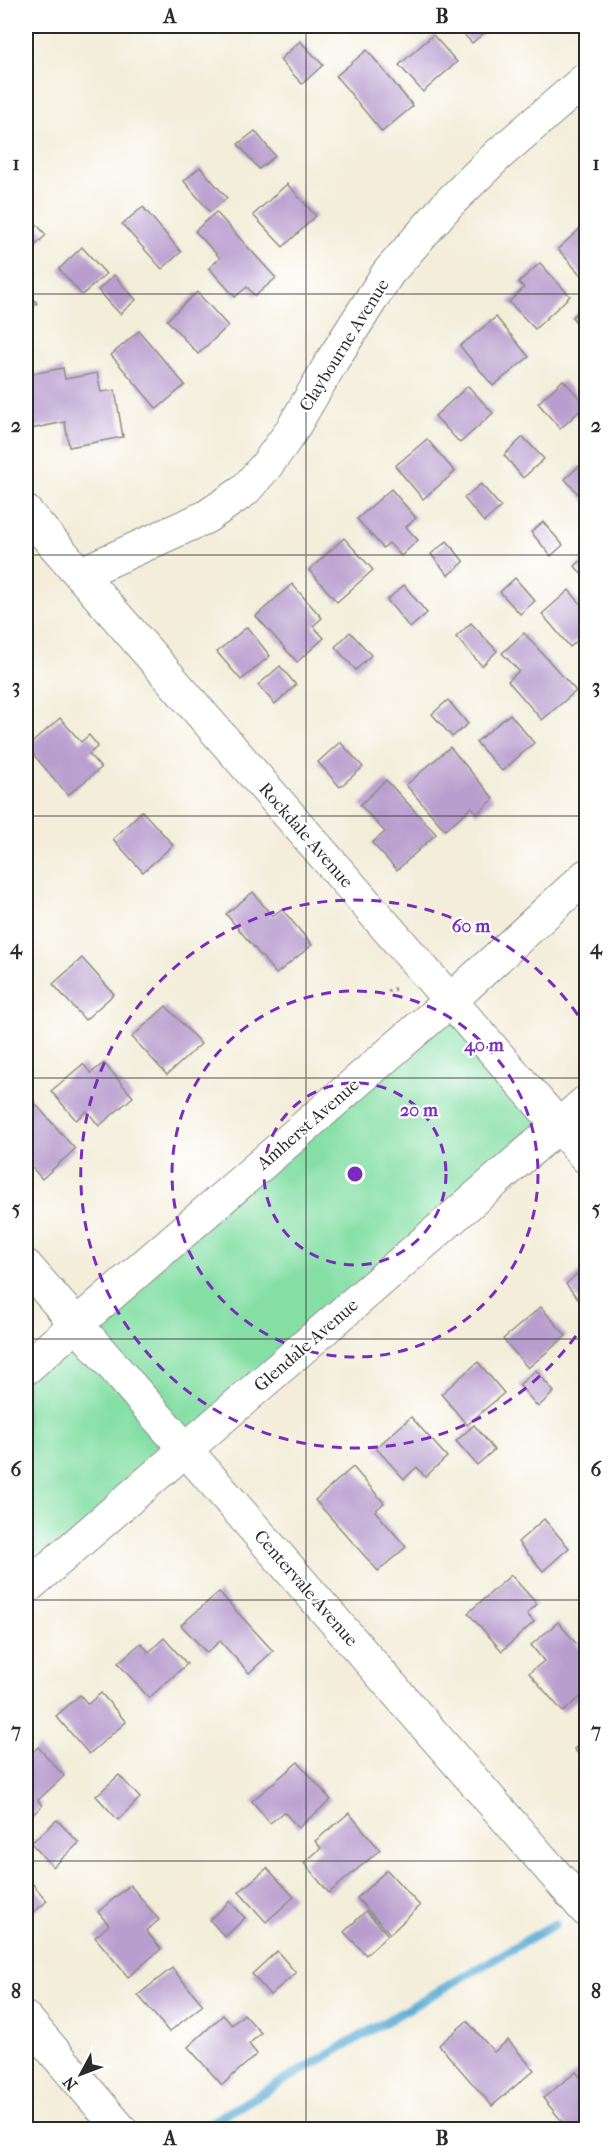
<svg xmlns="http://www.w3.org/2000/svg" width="612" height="2155" font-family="'IM FELL French Canon',serif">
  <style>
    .green { fill: #85dfa5; stroke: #588568; stroke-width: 1.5 }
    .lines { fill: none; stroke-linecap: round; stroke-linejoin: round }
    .stream { stroke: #59aad4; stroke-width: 9 }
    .building { fill: #b89ece }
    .minor-casing { stroke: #8f8c82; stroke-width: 35 }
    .path { stroke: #8f8c82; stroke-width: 4; stroke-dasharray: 1.5 4.5; stroke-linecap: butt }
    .minor { stroke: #fff; stroke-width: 33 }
    .grid { fill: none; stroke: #2b2b2b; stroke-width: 1.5; stroke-opacity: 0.55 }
    .ring { fill: none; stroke: #7b2cbf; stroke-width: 3; stroke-dasharray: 10 8 }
    .labels { text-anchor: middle; stroke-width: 4.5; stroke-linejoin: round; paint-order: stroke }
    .street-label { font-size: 18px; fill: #2b2b2b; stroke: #fff }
    .centre { fill: #7b2cbf; stroke: #fff; stroke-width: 3 }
    .ring-label { font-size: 18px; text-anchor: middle; font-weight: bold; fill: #7b2cbf; stroke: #fff; stroke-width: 4.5; stroke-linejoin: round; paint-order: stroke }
    .neatline { fill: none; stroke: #2b2b2b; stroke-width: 2 }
    .grid-label { font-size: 20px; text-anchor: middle; font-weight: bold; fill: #2b2b2b }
  </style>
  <rect width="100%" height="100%" fill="#fff"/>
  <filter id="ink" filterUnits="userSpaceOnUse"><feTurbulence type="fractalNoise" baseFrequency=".0167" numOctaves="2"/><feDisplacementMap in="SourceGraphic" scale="12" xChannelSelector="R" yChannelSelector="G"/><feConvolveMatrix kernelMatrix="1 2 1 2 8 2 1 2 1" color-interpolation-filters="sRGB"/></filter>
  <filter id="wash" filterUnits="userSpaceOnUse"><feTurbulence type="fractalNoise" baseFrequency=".008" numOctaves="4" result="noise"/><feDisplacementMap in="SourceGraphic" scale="24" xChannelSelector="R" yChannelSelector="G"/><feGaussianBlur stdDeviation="1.35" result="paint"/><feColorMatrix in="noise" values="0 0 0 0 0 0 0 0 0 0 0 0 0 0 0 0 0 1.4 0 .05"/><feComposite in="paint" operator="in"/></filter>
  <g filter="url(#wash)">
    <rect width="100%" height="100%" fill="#f3edd9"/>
    <polygon class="green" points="451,1000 559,1123 26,1588 26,1368"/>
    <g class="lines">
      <polyline class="stream" points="198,2130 555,1924"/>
    </g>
    <g id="blocks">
      <g class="building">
        <polygon points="456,26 492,26 472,43"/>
        <polygon points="433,35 457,62 423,92 399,65"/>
        <polygon points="300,41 323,65 302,84 280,60"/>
        <polygon points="367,50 413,106 382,132 336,76"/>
        <polygon points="255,131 275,156 259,169 238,144"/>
        <polygon points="200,167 227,198 210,212 184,181"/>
        <polygon points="287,184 316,216 283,247 253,215"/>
        <polygon points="143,207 181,252 162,269 122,224"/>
        <polygon points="216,212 276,278 255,296 247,287 235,297 209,268 220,258 195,231"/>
        <polygon points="32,219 46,235 26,254 26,224"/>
        <polygon points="586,223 586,281 558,249"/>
        <polygon points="82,247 106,274 82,295 59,269"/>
        <polygon points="540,263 570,296 535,329 509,302 524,288 519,282"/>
        <polygon points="114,275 136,300 120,314 98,290"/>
        <polygon points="26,290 37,303 26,314"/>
        <polygon points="197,292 228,326 198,354 167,320"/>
        <polygon points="586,305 586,335 572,317"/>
        <polygon points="496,317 529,357 493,386 460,346"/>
        <polygon points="139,331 185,385 157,409 111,355"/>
        <polygon points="63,368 65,379 97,373 101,392 115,390 123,437 69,447 65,422 26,430 26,375"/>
        <polygon points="563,380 586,405 560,429 538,403"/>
        <polygon points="468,386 493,413 460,443 435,416"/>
        <polygon points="523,437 544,459 523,478 504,455"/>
        <polygon points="427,439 455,472 423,499 395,466"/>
        <polygon points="579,466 586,474 586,503 565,479"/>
        <polygon points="481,484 501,507 484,522 464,498"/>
        <polygon points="391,489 416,518 406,527 418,540 401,556 389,543 383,548 357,519"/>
        <polygon points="543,522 563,545 551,556 531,532"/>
        <polygon points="344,538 373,570 337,602 309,570"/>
        <polygon points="447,541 464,562 448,575 431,554"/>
        <polygon points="586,556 586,580 575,566"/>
        <polygon points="515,578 535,601 520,614 500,592"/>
        <polygon points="292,584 322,618 313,626 324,638 297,662 256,616"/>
        <polygon points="404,585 427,613 410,628 387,600"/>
        <polygon points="569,590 586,610 586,633 570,647 542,614"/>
        <polygon points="471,623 497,651 482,666 456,637"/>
        <polygon points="247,627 270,656 241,680 217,652"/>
        <polygon points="350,632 371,655 356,670 335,647"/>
        <polygon points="524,633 576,691 542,720 508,681 519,671 502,653"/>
        <polygon points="280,666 296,685 275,704 258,685"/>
        <polygon points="448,700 468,724 452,737 432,714"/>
        <polygon points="510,714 534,743 502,771 476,742"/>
        <polygon points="60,718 81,742 89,735 98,746 89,754 101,768 68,795 27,747"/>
        <polygon points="340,742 363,767 340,787 318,762"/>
        <polygon points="450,747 494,799 477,814 472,807 445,830 406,785"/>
        <polygon points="386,780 436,834 397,870 372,843 385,832 360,805"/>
        <polygon points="142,811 173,845 143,872 113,839"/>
        <polygon points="253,892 272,916 282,909 312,945 276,974 226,914"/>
        <polygon points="82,958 114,994 85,1020 53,984"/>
        <polygon points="166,1006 201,1044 167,1075 132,1037"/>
        <polygon points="104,1063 133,1097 99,1126 87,1111 76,1120 51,1091 83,1064 91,1073"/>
        <polygon points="26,1093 75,1149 42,1179 26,1161 26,1153 31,1148 26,1141"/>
        <polygon points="586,1266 586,1309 566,1284"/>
        <polygon points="541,1307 566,1336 528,1368 503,1339"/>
        <polygon points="478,1362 504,1393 467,1425 441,1394"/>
        <polygon points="536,1370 554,1392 538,1407 519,1385"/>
        <polygon points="411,1417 447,1457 425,1477 417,1467 404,1479 376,1448"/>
        <polygon points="474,1425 494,1450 477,1465 456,1441"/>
        <polygon points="353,1467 384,1503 375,1511 406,1547 378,1571 315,1500"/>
        <polygon points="544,1519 569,1548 543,1571 518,1542"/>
        <polygon points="511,1575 537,1604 527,1614 534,1622 502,1651 468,1613"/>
        <polygon points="219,1592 273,1651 249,1673 220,1641 207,1653 181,1625"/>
        <polygon points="558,1622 586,1655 586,1660 581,1665 586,1671 586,1692 563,1712 529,1673 544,1661 531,1645"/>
        <polygon points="164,1638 187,1664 149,1698 118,1663 141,1643 149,1652"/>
        <polygon points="101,1693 126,1722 89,1754 56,1716 80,1695 88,1704"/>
        <polygon points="586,1738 586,1763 574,1749"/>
        <polygon points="38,1747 64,1776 38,1800 42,1806 30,1817 26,1811 26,1759"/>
        <polygon points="298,1762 331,1800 298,1828 284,1812 270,1823 252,1801"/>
        <polygon points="119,1775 140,1798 118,1820 96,1796"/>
        <polygon points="349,1813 380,1850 329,1893 304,1863 321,1848 315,1841"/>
        <polygon points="57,1820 79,1843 53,1867 31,1843"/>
        <polygon points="267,1868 294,1897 266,1922 239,1892"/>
        <polygon points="387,1870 420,1906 390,1934 357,1898"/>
        <polygon points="26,1876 47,1901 26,1919"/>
        <polygon points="130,1885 159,1920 146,1931 161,1949 128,1977 95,1937 109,1925 98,1912"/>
        <polygon points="230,1901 245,1918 225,1937 210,1920"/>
        <polygon points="366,1911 388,1935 366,1955 344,1932"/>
        <polygon points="277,1951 296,1973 270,1995 252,1974"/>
        <polygon points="172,1968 203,2005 169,2032 138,1995"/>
        <polygon points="244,2014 261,2033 249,2044 257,2054 222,2085 188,2047 223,2015 232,2025"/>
        <polygon points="467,2021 494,2052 508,2040 534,2070 492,2106 439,2045"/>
        <polygon points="576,2072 586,2084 586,2130 569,2130 543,2098"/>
      </g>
    </g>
  </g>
  <g filter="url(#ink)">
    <use href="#blocks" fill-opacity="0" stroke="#8f8c82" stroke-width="1.5"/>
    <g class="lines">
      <g class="minor-casing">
        <g id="minor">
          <polyline points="26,512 586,1157"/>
          <polyline points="80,574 206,517 244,491 266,466 290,433 332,361 388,273 449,203 498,155 586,79"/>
          <polyline points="26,1266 586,1910"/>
          <polyline points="26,1368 451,1000 586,876"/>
          <polyline points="26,1588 586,1102"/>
          <polyline points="26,2019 121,2130"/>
        </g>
      </g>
      <polyline class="path" points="388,991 397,988"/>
      <use href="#minor" class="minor"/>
    </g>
  </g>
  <path class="grid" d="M306 26V2130M26 294H586M26 555H586M26 816H586M26 1078H586M26 1339H586M26 1600H586M26 1861H586"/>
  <g class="ring">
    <circle cx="355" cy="1174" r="91"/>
    <circle cx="355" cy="1174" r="183"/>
    <path d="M586 1321A274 274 0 1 1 586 1027"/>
  </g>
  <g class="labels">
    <g class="street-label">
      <text transform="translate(344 345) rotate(-58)" y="6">Claybourne Avenue</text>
      <text transform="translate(306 835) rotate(49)" y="6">Rockdale Avenue</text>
      <text transform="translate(308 1124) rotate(-41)" y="6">Amherst Avenue</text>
      <text transform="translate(306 1345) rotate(-41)" y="6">Glendale Avenue</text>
      <text transform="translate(306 1588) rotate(49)" y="6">Centervale Avenue</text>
    </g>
  </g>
  <circle cx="355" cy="1174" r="9" class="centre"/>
  <g class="ring-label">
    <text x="471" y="932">60 m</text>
    <text x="484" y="1051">40 m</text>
    <text x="419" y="1116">20 m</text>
  </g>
  <rect width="612" height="2155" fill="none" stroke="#fff" stroke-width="66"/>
  <g transform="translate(81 2074) rotate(229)" stroke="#ffffff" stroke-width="4.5" paint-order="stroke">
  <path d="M0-4.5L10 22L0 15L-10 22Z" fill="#2b2b2b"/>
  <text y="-9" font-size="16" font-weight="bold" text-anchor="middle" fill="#2b2b2b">N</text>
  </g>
  <rect x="33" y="33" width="546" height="2089" class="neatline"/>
  <g class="grid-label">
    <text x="170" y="23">A</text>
    <text x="442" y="23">B</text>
    <text x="16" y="170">1</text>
    <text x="596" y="170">1</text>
    <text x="16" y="432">2</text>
    <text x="596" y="432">2</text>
    <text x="16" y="693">3</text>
    <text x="596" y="693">3</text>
    <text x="16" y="954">4</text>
    <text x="596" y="954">4</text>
    <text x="16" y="1215">5</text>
    <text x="596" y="1215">5</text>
    <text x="16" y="1476">6</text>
    <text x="596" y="1476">6</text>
    <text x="16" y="1737">7</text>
    <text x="596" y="1737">7</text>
    <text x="16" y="1998">8</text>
    <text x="596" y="1998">8</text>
    <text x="170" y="2145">A</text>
    <text x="442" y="2145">B</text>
  </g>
</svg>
